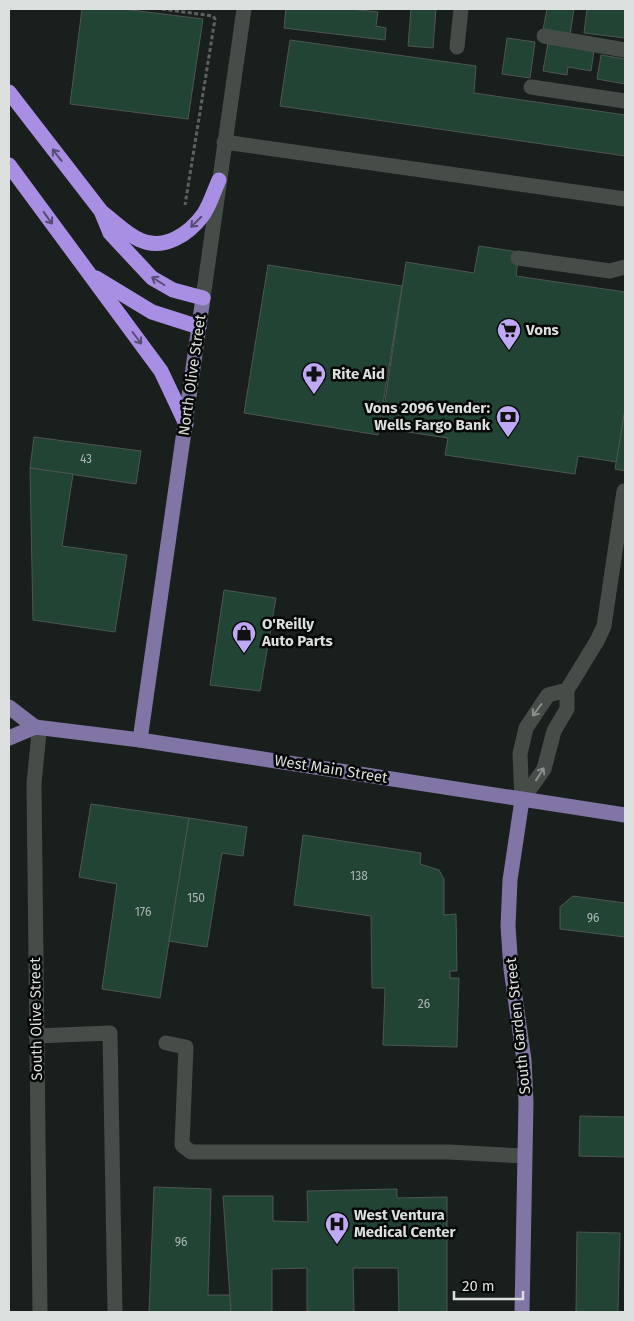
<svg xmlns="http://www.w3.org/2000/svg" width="634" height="1321" font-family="'Fira Sans',sans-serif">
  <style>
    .building { fill: #224434; stroke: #4e5652 }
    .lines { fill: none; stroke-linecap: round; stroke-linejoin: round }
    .path { stroke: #5d625f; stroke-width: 3; stroke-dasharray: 4 2.5; stroke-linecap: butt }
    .minor { stroke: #464d49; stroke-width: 15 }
    .major { stroke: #8175a5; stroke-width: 15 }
    .highway { stroke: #a98fe3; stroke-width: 15 }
    .oneway { stroke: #584c75 }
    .oneway2 { stroke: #898f8c }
    .labels { text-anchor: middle; stroke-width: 5; stroke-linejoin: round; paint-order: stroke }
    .number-label { font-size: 12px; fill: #adb8b3 }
    .poi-label { font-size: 15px; font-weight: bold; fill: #dbdfdd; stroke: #060807; text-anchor: start }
    .street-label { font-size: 15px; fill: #dbdfdd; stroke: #060807 }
  </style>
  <rect width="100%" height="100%" fill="#191f1c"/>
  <g class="building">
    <polygon points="82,9 123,9 203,19 188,119 70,104"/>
    <polygon points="286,9 350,9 378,12 376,26 386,28 385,40 284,28"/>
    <polygon points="411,9 436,9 433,48 408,46"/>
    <polygon points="547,9 574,9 570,35 543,30"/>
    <polygon points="587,9 625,9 625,38 584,33"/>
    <polygon points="507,38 535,42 530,78 502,74"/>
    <polygon points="290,40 476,66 474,93 625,115 625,156 280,106"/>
    <polygon points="548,43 594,51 591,71 568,67 567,75 543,71"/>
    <polygon points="601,55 625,59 625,84 597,79"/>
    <polygon points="479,246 519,252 516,276 625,292 625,409 617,462 578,456 575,474 445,455 448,438 381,428 406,262 474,273"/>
    <polygon points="268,265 402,286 378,435 244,413"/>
    <polygon points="625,409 625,471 615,469"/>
    <polygon points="34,437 141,451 136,484 30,468"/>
    <polygon points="30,468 73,474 62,546 127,555 115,632 33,620"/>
    <polygon points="224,590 276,598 260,691 210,685"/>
    <polygon points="91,804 189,818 160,998 102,989 117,884 79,877"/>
    <polygon points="189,818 247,827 243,856 222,853 207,947 169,941"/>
    <polygon points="303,835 421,853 420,864 439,870 444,879 444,915 456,914 457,971 450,971 450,978 459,978 457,1047 383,1045 385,988 372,988 371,916 294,905"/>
    <polygon points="573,896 625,903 625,937 560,929 560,907"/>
    <polygon points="580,1116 625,1117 625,1157 579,1156"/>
    <polygon points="154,1187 211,1189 208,1295 231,1295 231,1312 149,1312"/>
    <polygon points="397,1189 397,1198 447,1197 447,1312 399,1312 398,1268 353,1268 354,1312 307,1312 307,1268 272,1269 272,1312 231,1312 223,1196 273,1196 273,1221 308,1222 307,1191"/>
    <polygon points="577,1232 620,1233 618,1312 576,1312"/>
  </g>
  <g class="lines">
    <polyline class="path" points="162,9 213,16 215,19 185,205"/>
    <g class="minor">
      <polyline points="544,36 625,50"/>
      <polyline points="457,47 461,9"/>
      <polyline points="531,87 625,101"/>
      <polyline points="224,142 625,199"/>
      <polyline points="518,258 610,271 625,267"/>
      <polyline points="203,298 244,9"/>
      <polyline points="35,727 39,733 34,783 40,1312"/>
      <polyline points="522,800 544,769 554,731 567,709 567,690 597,641 604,626 624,491"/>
      <polyline points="522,800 520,754 526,728 548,695 567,690"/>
      <polyline points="36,1036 110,1033 115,1312"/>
      <polyline points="166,1043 186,1047 182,1145 191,1152 449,1152 524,1156"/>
    </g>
    <g class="major">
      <polyline points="9,707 35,727"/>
      <polyline points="9,738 35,727 140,740 625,815"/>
      <polyline points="140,740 203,298"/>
      <polyline points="522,1312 526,1102 524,1060 511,969 508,926 510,880 522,800"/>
    </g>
    <g class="highway">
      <polyline points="9,92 101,211 110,233 152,278 173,290 203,298"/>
      <polyline points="9,165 161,371 186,424"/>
      <path d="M103 213C115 222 126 234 140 240 164 251 189 234 203 215 210 205 214 191 219 180"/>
      <polyline points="96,278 152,312 199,327"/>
    </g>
  </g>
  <defs><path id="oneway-shaft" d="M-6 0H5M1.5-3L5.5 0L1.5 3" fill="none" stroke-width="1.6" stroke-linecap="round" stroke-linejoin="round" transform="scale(1.25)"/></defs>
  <g class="oneway">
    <use href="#oneway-shaft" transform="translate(57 155) rotate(-128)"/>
    <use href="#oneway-shaft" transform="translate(48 218) rotate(54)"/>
    <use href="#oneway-shaft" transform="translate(196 222) rotate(135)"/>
    <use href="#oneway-shaft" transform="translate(158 281) rotate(-148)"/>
    <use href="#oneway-shaft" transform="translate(137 338) rotate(53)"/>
  </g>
  <g class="oneway2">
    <use href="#oneway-shaft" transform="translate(537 710) rotate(127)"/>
    <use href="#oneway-shaft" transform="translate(540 774) rotate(-58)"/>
  </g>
  <defs>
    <g id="supermarket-pin" transform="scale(1.25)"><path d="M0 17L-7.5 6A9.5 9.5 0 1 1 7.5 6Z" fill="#bfa9f4" stroke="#060807"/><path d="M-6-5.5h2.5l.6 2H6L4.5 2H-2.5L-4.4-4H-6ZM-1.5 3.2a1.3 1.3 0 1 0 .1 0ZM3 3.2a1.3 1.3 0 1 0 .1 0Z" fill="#111"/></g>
    <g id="pharmacy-pin" transform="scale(1.25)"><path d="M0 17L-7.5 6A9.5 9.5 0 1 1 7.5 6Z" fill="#bfa9f4" stroke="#060807"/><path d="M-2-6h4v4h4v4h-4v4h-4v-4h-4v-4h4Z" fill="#111"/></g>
    <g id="bank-pin" transform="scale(1.25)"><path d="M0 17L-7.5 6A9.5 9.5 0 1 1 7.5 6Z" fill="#bfa9f4" stroke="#060807"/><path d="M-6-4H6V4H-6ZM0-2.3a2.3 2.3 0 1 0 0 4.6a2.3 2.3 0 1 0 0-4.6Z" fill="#111"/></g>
    <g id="shop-pin" transform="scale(1.25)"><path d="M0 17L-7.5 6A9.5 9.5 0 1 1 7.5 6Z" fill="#bfa9f4" stroke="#060807"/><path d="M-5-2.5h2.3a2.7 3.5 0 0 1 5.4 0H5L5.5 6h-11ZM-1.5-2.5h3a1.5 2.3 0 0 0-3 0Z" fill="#111"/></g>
    <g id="hospital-pin" transform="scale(1.25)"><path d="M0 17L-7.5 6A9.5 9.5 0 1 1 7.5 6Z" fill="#bfa9f4" stroke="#060807"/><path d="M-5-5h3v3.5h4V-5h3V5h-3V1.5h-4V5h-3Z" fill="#111"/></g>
  </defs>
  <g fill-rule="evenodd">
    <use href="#supermarket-pin" x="509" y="330"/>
    <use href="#pharmacy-pin" x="314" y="374"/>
    <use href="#bank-pin" x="508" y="417"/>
    <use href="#shop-pin" x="244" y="633"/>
    <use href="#hospital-pin" x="337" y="1224"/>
  </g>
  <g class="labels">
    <g class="number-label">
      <text x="86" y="463">43</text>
      <text x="359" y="880">138</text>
      <text x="196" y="902">150</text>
      <text x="143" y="916">176</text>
      <text x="593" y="922">96</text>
      <text x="424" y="1008">26</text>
      <text x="181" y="1246">96</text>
    </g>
    <g class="poi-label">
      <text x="526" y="335">Vons</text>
      <text x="332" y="379">Rite Aid</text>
      <text x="490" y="413" text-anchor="end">Vons 2096 Vender:<tspan x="490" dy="17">Wells Fargo Bank</tspan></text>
      <text x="262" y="629">O'Reilly<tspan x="262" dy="17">Auto Parts</tspan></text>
      <text x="354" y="1220">West Ventura<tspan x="354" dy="17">Medical Center</tspan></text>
    </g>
    <g class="street-label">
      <text transform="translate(192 375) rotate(-82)" y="5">North Olive Street</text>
      <text transform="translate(331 769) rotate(9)" y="5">West Main Street</text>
      <text transform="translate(36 1019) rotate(-91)" y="5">South Olive Street</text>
      <text transform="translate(518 1026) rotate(-96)" y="5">South Garden Street</text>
    </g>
  </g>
  <rect width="634" height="1321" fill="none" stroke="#dbdfdd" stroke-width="20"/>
  <path d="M454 1291v8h69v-8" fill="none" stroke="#dbdfdd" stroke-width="2.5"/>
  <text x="462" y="1291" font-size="15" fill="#dbdfdd" stroke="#060807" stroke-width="4" paint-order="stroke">20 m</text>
</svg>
